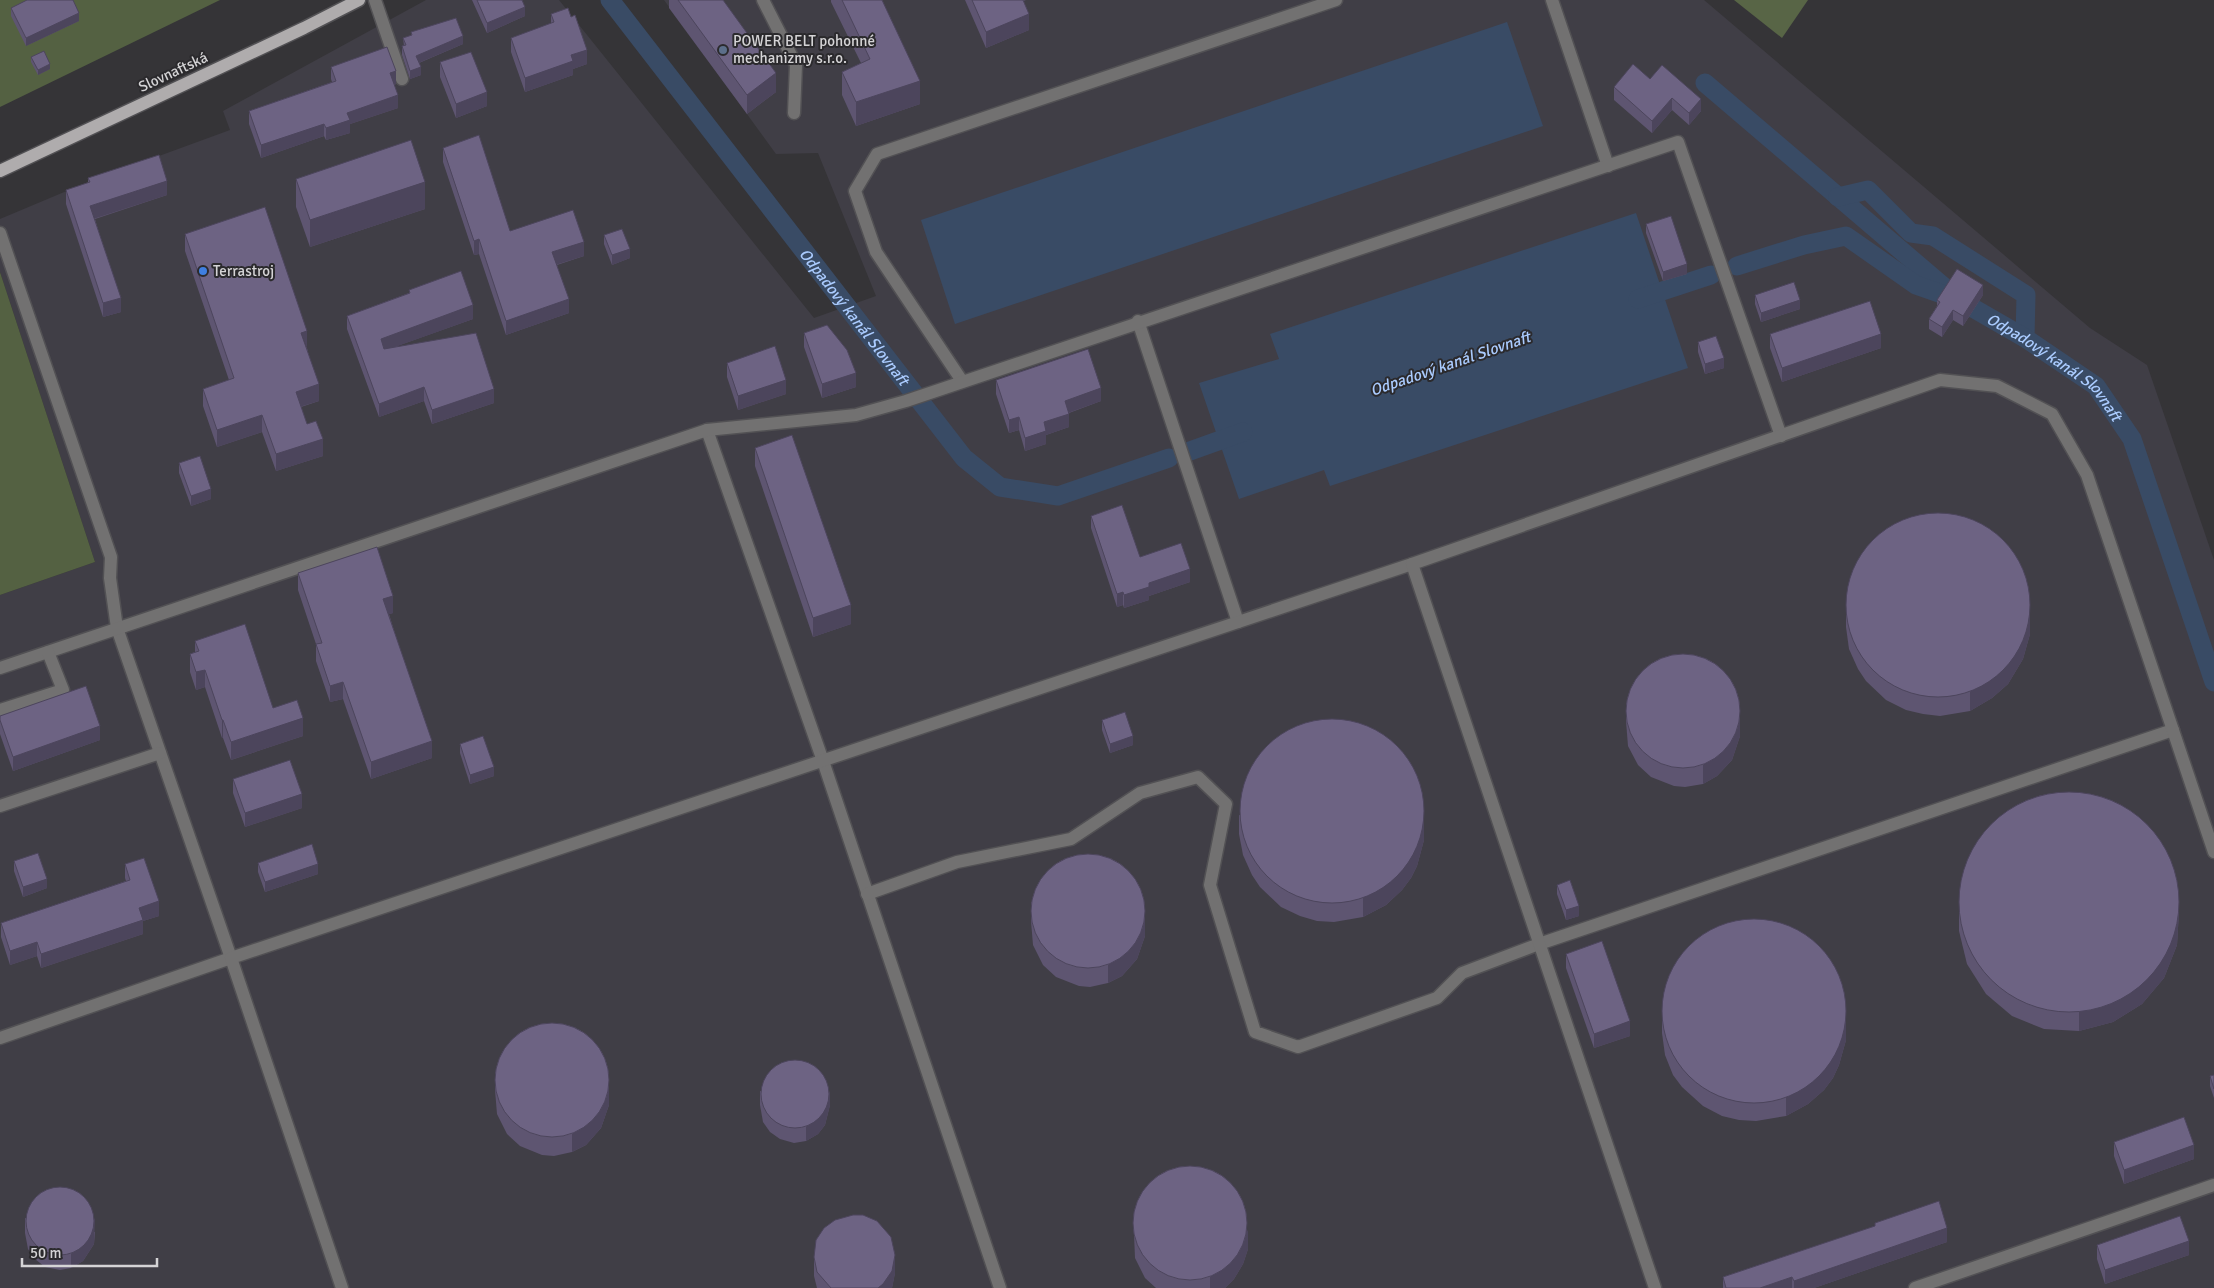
<svg xmlns="http://www.w3.org/2000/svg" width="2214" height="1288" font-family="Signika,sans-serif">
  <style>
    .built { fill: #403e46 }
    .green { fill: #546142 }
    .forest { fill: #586546 }
    .water { fill: #394b65 }
    .lines { fill: none; stroke-linecap: round; stroke-linejoin: round }
    .canal { stroke: #394b65; stroke-width: 19 }
    .minor-casing { stroke: #525154; stroke-width: 15 }
    .major-casing { stroke: #525154; stroke-width: 15 }
    .minor { stroke: #727171; stroke-width: 12 }
    .major { stroke: #afacad; stroke-width: 12 }
    .wall { fill: #5e5571 }
    .shaded-wall { fill: #4c455c }
    .building { fill: #6d6383; stroke: #4c455c }
    .service-dot { fill: #5c6f8a; stroke: #2b2a2d; stroke-width: 2 }
    .shop-dot { fill: #3f7fe0; stroke: #2b2a2d; stroke-width: 2 }
    .labels { text-anchor: middle; stroke-width: 4; stroke-linejoin: round; paint-order: stroke }
    .poi-label { font-size: 15px; fill: #d5d4d6; stroke: #2b2a2d; text-anchor: start }
    .street-label { font-size: 15px; fill: #d5d4d6; stroke: #2b2a2d }
    .water-label { font-size: 16px; font-style: italic; fill: #aacbfe; stroke: #2b2a2d }
  </style>
  <rect width="100%" height="100%" fill="#353437"/>
  <polygon class="built" points="426,0 559,0 814,318 876,296 818,153 776,154 664,0 1704,0 2090,328 2147,365 2214,560 2214,1288 0,1288 0,595 95,562 0,272 0,219 88,182 230,130 223,111"/>
  <g class="green">
    <polygon points="0,0 220,0 0,107"/>
    <polygon points="0,272 95,562 0,595"/>
  </g>
  <polygon class="forest" points="1734,0 1808,0 1782,38"/>
  <g class="water">
    <polygon points="1507,22 1543,126 955,324 921,220"/>
    <polygon points="1636,213 1688,368 1330,486 1324,470 1239,499 1199,383 1279,359 1270,334"/>
  </g>
  <g class="lines">
    <g class="canal">
      <path id="s1" d="M610 0 964 458 1000 487 1058 496 1169 458"/>
      <polyline points="1705,83 1951,293"/>
      <polyline points="1838,197 1868,190 1911,233 1933,236 2026,295 2025,338"/>
      <path id="s2" d="M1737 266 1804 245 1846 236 1916 285 1959 300 2025 338 2096 386 2132 439 2214 682"/>
      <polyline points="1638,299 1711,275"/>
      <polyline points="1190,451 1243,432"/>
    </g>
    <g class="minor-casing">
      <g id="minor">
        <polyline points="375,0 402,79"/>
        <polyline points="763,0 796,65 794,113"/>
        <polyline points="1552,0 1608,166"/>
        <polyline points="0,233 111,557 110,578 117,628 231,958 0,1038"/>
        <polyline points="1138,321 1238,622"/>
        <polyline points="962,381 876,252 855,191 877,154 1336,0"/>
        <polyline points="707,430 823,761 1000,1288"/>
        <polyline points="0,668 707,430 856,415 906,401 1678,142 1781,436"/>
        <polyline points="0,710 63,690 48,652"/>
        <polyline points="0,806 160,753"/>
        <polyline points="867,894 957,862 1071,839 1140,793 1198,777 1226,804 1210,885 1255,1032 1298,1047 1437,998 1462,973 1539,944 2173,730"/>
        <polyline points="342,1288 231,958 1412,564"/>
        <polyline points="1655,1288 1412,564 1940,380 1997,386 2052,414 2087,475 2214,852"/>
        <polyline points="1915,1288 2214,1185"/>
      </g>
    </g>
    <g class="major-casing">
      <polyline id="major" points="0,171 304,28 359,0"/>
    </g>
    <use href="#minor" class="minor"/>
    <use href="#major" class="major"/>
  </g>
  <g class="wall">
    <polygon points="472,0 522,0 525,16 487,33"/>
    <polygon points="669,0 723,0 776,92 747,114 669,8"/>
    <polygon points="831,0 882,0 920,104 856,126 842,95 842,72 861,63 831,2"/>
    <polygon points="965,0 1026,0 1023,1 1029,30 986,48"/>
    <polygon points="11,8 79,21 26,46 11,16"/>
    <polygon points="551,14 587,64 573,69 573,75 525,92 511,52 511,38 551,24"/>
    <polygon points="411,32 463,44 419,63 421,75 410,79 402,55 402,46 404,46 403,38 411,36"/>
    <polygon points="31,57 50,69 38,75 31,62"/>
    <polygon points="440,62 487,106 456,118 440,77"/>
    <polygon points="331,67 396,84 394,85 398,108 350,124 350,133 326,140 324,136 261,158 249,124 249,111 332,82 331,79"/>
    <polygon points="1650,79 1701,111 1689,125 1672,110 1652,133 1614,100 1614,87"/>
    <polygon points="443,148 510,231 584,256 557,265 569,313 506,335 479,254 474,255 443,162"/>
    <polygon points="88,178 167,195 95,219 121,312 103,317 66,204 66,190 88,183"/>
    <polygon points="296,179 425,209 310,247 296,207"/>
    <polygon points="1646,224 1687,274 1663,281 1646,233"/>
    <polygon points="185,234 307,348 319,401 301,407 307,424 323,456 276,471 262,432 217,447 203,406 203,389 229,380 185,251"/>
    <polygon points="604,235 630,258 612,265 604,244"/>
    <polygon points="409,290 473,319 397,346 494,403 432,424 424,401 379,417 347,329 347,316 409,293"/>
    <polygon points="1755,295 1800,309 1761,322 1755,304"/>
    <polygon points="1983,295 1963,326 1953,320 1942,337 1929,329 1929,319 1937,306 1937,300"/>
    <polygon points="804,333 856,387 822,398 804,347"/>
    <polygon points="1770,334 1881,348 1782,382 1770,348"/>
    <polygon points="1698,342 1724,368 1705,374 1698,352"/>
    <polygon points="727,363 786,394 738,410 727,377"/>
    <polygon points="996,380 1101,401 1069,413 1069,427 1046,435 1046,444 1025,451 1019,430 1009,433 996,394"/>
    <polygon points="755,448 851,624 813,637 755,466"/>
    <polygon points="179,463 211,499 191,506 179,473"/>
    <polygon points="1091,516 1140,557 1190,582 1149,596 1149,600 1124,608 1123,605 1117,607 1091,528"/>
    <polygon points="298,573 393,613 389,614 432,758 371,779 343,699 330,702 316,661 316,644 298,590"/>
    <polygon points="1846,609 2030,634 2023,659 2008,684 1992,698 1970,711 1940,716 1923,714 1906,710 1886,700 1866,681 1858,669 1849,649 1846,627"/>
    <polygon points="195,641 273,708 303,736 231,760 223,738 222,738 205,687 196,690 190,672 190,654 195,652"/>
    <polygon points="1626,703 1740,736 1732,760 1717,776 1703,784 1685,787 1674,786 1651,777 1638,765 1628,746 1626,721"/>
    <polygon points="0,716 100,740 13,771 0,734"/>
    <polygon points="1102,720 1133,745 1110,753 1102,730"/>
    <polygon points="460,744 494,776 470,784 460,753"/>
    <polygon points="233,779 302,808 245,827 233,793"/>
    <polygon points="1239,815 1424,840 1417,866 1411,878 1402,890 1386,905 1363,917 1334,922 1317,921 1300,916 1281,907 1260,887 1252,875 1243,855 1239,834"/>
    <polygon points="14,861 47,888 23,897 14,871"/>
    <polygon points="258,863 318,874 265,892 258,872"/>
    <polygon points="125,864 159,916 143,921 143,934 41,968 37,956 10,965 1,937 1,923 126,881 125,878"/>
    <polygon points="1557,885 1579,916 1566,920 1557,894"/>
    <polygon points="1031,902 1145,936 1137,959 1122,976 1108,983 1090,987 1079,986 1056,977 1043,965 1033,945 1031,921"/>
    <polygon points="2179,911 2177,945 2164,978 2142,1004 2113,1022 2079,1031 2044,1029 2012,1016 1986,994 1967,964 1959,931 1959,912"/>
    <polygon points="1566,954 1630,1036 1594,1048 1566,968"/>
    <polygon points="1662,1014 1846,1040 1839,1065 1833,1078 1824,1090 1808,1104 1786,1116 1756,1121 1739,1120 1722,1116 1703,1106 1682,1087 1673,1075 1665,1055 1662,1033"/>
    <polygon points="495,1072 609,1105 601,1128 586,1145 572,1152 554,1156 542,1155 520,1146 507,1134 497,1114 495,1090"/>
    <polygon points="2214,1075 2214,1098 2210,1086 2210,1076"/>
    <polygon points="760,1091 830,1105 825,1125 818,1134 806,1141 794,1143 780,1139 770,1132 763,1122 760,1105"/>
    <polygon points="2114,1142 2194,1159 2124,1184 2114,1156"/>
    <polygon points="1134,1215 1248,1249 1243,1264 1234,1279 1225,1288 1156,1288 1145,1278 1135,1258 1134,1234"/>
    <polygon points="25,1218 95,1232 94,1244 83,1261 71,1268 60,1270 45,1267 35,1259 28,1249 25,1233"/>
    <polygon points="1875,1223 1947,1242 1814,1288 1723,1288 1723,1277 1875,1226"/>
    <polygon points="2097,1245 2189,1255 2105,1284 2097,1259"/>
    <polygon points="814,1257 895,1273 892,1288 817,1288 814,1276"/>
  </g>
  <g class="shaded-wall">
    <polygon points="525,7 525,16 487,33 487,23"/>
    <polygon points="79,13 79,21 26,46 26,38"/>
    <polygon points="1029,14 1029,30 986,48 986,32"/>
    <polygon points="463,36 463,44 416,64 416,56"/>
    <polygon points="587,50 587,64 573,69 573,75 525,92 525,78 571,55"/>
    <polygon points="50,64 50,69 38,75 38,70"/>
    <polygon points="421,67 421,75 410,79 410,71"/>
    <polygon points="396,71 396,84 390,86 390,73"/>
    <polygon points="776,73 776,92 747,114 747,95"/>
    <polygon points="920,81 920,104 856,126 856,102"/>
    <polygon points="487,92 487,106 456,118 456,104"/>
    <polygon points="398,95 398,108 350,124 350,133 326,140 326,128 347,113"/>
    <polygon points="1672,98 1672,110 1652,133 1652,121"/>
    <polygon points="1701,99 1701,111 1689,125 1689,113"/>
    <polygon points="324,124 324,136 261,158 261,145"/>
    <polygon points="167,181 167,195 90,220 90,206"/>
    <polygon points="425,182 425,209 310,247 310,220"/>
    <polygon points="479,239 479,254 474,255 474,241"/>
    <polygon points="584,242 584,256 552,266 552,252"/>
    <polygon points="630,249 630,258 612,265 612,255"/>
    <polygon points="1687,264 1687,274 1663,281 1663,272"/>
    <polygon points="1983,285 1983,295 1963,326 1963,316"/>
    <polygon points="121,298 121,312 103,317 103,303"/>
    <polygon points="569,299 569,313 506,335 506,321"/>
    <polygon points="1800,300 1800,309 1761,322 1761,313"/>
    <polygon points="473,305 473,319 381,352 381,339"/>
    <polygon points="1953,310 1953,320 1942,337 1942,327"/>
    <polygon points="307,331 307,348 301,333"/>
    <polygon points="1881,334 1881,348 1782,382 1782,368"/>
    <polygon points="1724,358 1724,368 1705,374 1705,364"/>
    <polygon points="856,373 856,387 822,398 822,384"/>
    <polygon points="786,380 786,394 738,410 738,396"/>
    <polygon points="319,384 319,401 296,408 296,392"/>
    <polygon points="424,387 424,401 379,417 379,404"/>
    <polygon points="1101,388 1101,401 1065,414 1065,401"/>
    <polygon points="494,389 494,403 432,424 432,410"/>
    <polygon points="1069,414 1069,427 1046,435 1046,444 1025,451 1025,438 1044,422"/>
    <polygon points="262,415 262,432 217,447 217,430"/>
    <polygon points="1019,417 1019,430 1009,433 1009,420"/>
    <polygon points="323,439 323,456 276,471 276,454"/>
    <polygon points="211,489 211,499 191,506 191,496"/>
    <polygon points="1190,569 1190,582 1149,596 1149,600 1124,608 1124,595 1149,583"/>
    <polygon points="1123,592 1123,605 1117,607 1117,594"/>
    <polygon points="393,596 393,613 383,616 383,599"/>
    <polygon points="851,605 851,624 813,637 813,618"/>
    <polygon points="2030,615 2030,634 2023,659 2008,684 1992,698 1970,711 1970,692"/>
    <polygon points="205,670 205,687 196,690 196,672"/>
    <polygon points="343,682 343,699 330,702 330,686"/>
    <polygon points="1740,717 1740,736 1732,760 1717,776 1703,784 1703,765"/>
    <polygon points="303,718 303,736 231,760 231,742"/>
    <rect x="222" y="720" width="1" height="18"/>
    <polygon points="100,726 100,740 13,771 13,757"/>
    <polygon points="1133,736 1133,745 1110,753 1110,744"/>
    <polygon points="432,741 432,758 371,779 371,762"/>
    <polygon points="494,767 494,776 470,784 470,775"/>
    <polygon points="302,794 302,808 245,827 245,813"/>
    <polygon points="1424,822 1424,840 1417,866 1411,878 1402,890 1386,905 1363,917 1363,898"/>
    <polygon points="318,864 318,874 265,892 265,882"/>
    <polygon points="47,879 47,888 23,897 23,887"/>
    <polygon points="2179,892 2179,911 2177,945 2164,978 2142,1004 2113,1022 2079,1031 2079,1012"/>
    <polygon points="159,901 159,916 143,921 143,934 41,968 41,954 139,908"/>
    <polygon points="1579,906 1579,916 1566,920 1566,910"/>
    <polygon points="1145,917 1145,936 1137,959 1122,976 1108,983 1108,965"/>
    <polygon points="37,942 37,956 10,965 10,951"/>
    <polygon points="1630,1021 1630,1036 1594,1048 1594,1034"/>
    <polygon points="1846,1021 1846,1040 1839,1065 1833,1078 1824,1090 1808,1104 1786,1116 1786,1097"/>
    <polygon points="609,1086 609,1105 601,1128 586,1145 572,1152 572,1134"/>
    <polygon points="830,1091 830,1105 825,1125 818,1134 806,1141 806,1127"/>
    <polygon points="2194,1145 2194,1159 2124,1184 2124,1170"/>
    <polygon points="95,1218 94,1244 83,1261 71,1268 71,1254"/>
    <polygon points="1947,1228 1947,1242 1814,1288 1794,1288 1794,1281"/>
    <polygon points="1248,1230 1248,1249 1243,1264 1234,1279 1225,1288 1210,1288 1210,1277"/>
    <polygon points="2189,1241 2189,1255 2105,1284 2105,1270"/>
    <polygon points="895,1255 895,1273 892,1288 878,1288"/>
    <polygon points="1792,1277 1792,1288 1760,1288"/>
  </g>
  <g class="building">
    <polygon points="27,0 73,0 79,13 26,38 11,8"/>
    <polygon points="477,0 522,0 525,7 487,23"/>
    <polygon points="678,0 723,0 776,73 747,95"/>
    <polygon points="842,0 882,0 920,81 856,102 842,72 870,59"/>
    <polygon points="972,0 1023,0 1029,14 986,32"/>
    <polygon points="568,8 571,17 575,15 587,50 571,55 573,61 525,78 511,38 554,22 551,14"/>
    <polygon points="456,18 463,36 416,56 421,67 410,71 402,46 406,45 403,38 412,35 411,32"/>
    <polygon points="387,47 396,71 390,73 398,95 347,113 350,120 326,128 324,124 261,145 249,111 336,81 331,67"/>
    <polygon points="44,51 50,64 38,70 31,57"/>
    <polygon points="471,52 487,92 456,104 440,62"/>
    <polygon points="1633,64 1650,79 1662,65 1701,99 1689,113 1672,98 1652,121 1614,87"/>
    <polygon points="479,135 510,231 573,210 584,242 552,252 569,299 506,321 479,239 474,241 443,148"/>
    <polygon points="411,140 425,182 310,220 296,179"/>
    <polygon points="159,155 167,181 90,206 121,298 103,303 66,190 90,182 88,178"/>
    <polygon points="265,207 307,331 301,333 319,384 296,392 307,424 316,421 323,439 276,454 262,415 217,430 203,389 234,378 185,234"/>
    <polygon points="1671,216 1687,264 1663,272 1646,224"/>
    <polygon points="622,229 630,249 612,255 604,235"/>
    <polygon points="1957,269 1983,285 1963,316 1953,310 1942,327 1929,319 1940,302 1937,300"/>
    <polygon points="461,271 473,305 381,339 384,349 476,333 494,389 432,410 424,387 379,404 347,316 410,293 409,290"/>
    <polygon points="1794,282 1800,300 1761,313 1755,295"/>
    <polygon points="1870,301 1881,334 1782,368 1770,334"/>
    <polygon points="827,325 847,350 856,373 822,384 804,333"/>
    <polygon points="1716,336 1724,358 1705,364 1698,342"/>
    <polygon points="775,346 786,380 738,396 727,363"/>
    <polygon points="1088,349 1101,388 1065,401 1069,414 1044,422 1046,431 1025,438 1019,417 1009,420 996,380"/>
    <polygon points="792,435 851,605 813,618 755,448"/>
    <polygon points="200,456 211,489 191,496 179,463"/>
    <polygon points="1122,505 1140,557 1181,543 1190,569 1149,583 1149,587 1124,595 1123,592 1117,594 1091,516"/>
    <circle cx="1938" cy="605" r="92"/>
    <polygon points="377,547 393,596 383,599 432,741 371,762 343,682 330,686 316,644 322,643 298,573"/>
    <polygon points="245,624 273,708 297,700 303,718 231,742 223,720 222,720 205,670 196,672 190,654 199,651 195,641"/>
    <circle cx="1683" cy="711" r="57"/>
    <polygon points="86,686 100,726 13,757 0,720 0,716"/>
    <polygon points="1125,712 1133,736 1110,744 1102,720"/>
    <circle cx="1332" cy="811" r="92"/>
    <polygon points="483,736 494,767 470,775 460,744"/>
    <polygon points="290,760 302,794 245,813 233,779"/>
    <circle cx="2069" cy="902" r="110"/>
    <polygon points="312,844 318,864 265,882 258,863"/>
    <polygon points="38,853 47,879 23,887 14,861"/>
    <circle cx="1088" cy="911" r="57"/>
    <polygon points="144,858 159,901 139,908 143,920 41,954 37,942 10,951 1,923 130,880 125,864"/>
    <polygon points="1570,880 1579,906 1566,910 1557,885"/>
    <circle cx="1754" cy="1011" r="92"/>
    <polygon points="1602,941 1630,1021 1594,1034 1566,954"/>
    <circle cx="552" cy="1080" r="57"/>
    <circle cx="795" cy="1094" r="34"/>
    <polygon points="2214,1075 2214,1089 2210,1076"/>
    <polygon points="2184,1117 2194,1145 2124,1170 2114,1142"/>
    <circle cx="1190" cy="1223" r="57"/>
    <circle cx="60" cy="1221" r="34"/>
    <polygon points="1939,1201 1947,1228 1794,1281 1792,1277 1760,1288 1726,1288 1723,1277 1875,1226 1875,1223"/>
    <polygon points="853,1215 863,1215 877,1221 891,1237 895,1255 892,1271 883,1284 878,1288 831,1288 817,1272 814,1257 816,1240 824,1228 835,1220"/>
    <polygon points="2180,1216 2189,1241 2105,1270 2097,1245"/>
  </g>
  <circle class="service-dot" cx="723" cy="50" r="5"/>
  <circle class="shop-dot" cx="203" cy="271" r="5"/>
  <g class="labels">
    <g class="poi-label">
      <text x="733" y="46">POWER BELT pohonné<tspan x="733" dy="17">mechanizmy s.r.o.</tspan></text>
      <text x="213" y="276">Terrastroj</text>
    </g>
    <g class="street-label">
      <text transform="translate(173 72) rotate(-25)" y="5">Slovnaftská</text>
    </g>
    <g class="water-label">
      <text dy="6" stroke="none"><textPath href="#s1" startOffset="400">Odpadový kanál Slovnaft</textPath></text>
      <text transform="translate(1450 363) rotate(-19)" y="6">Odpadový kanál Slovnaft</text>
      <text dy="6" stroke="none"><textPath href="#s2" startOffset="362">Odpadový kanál Slovnaft</textPath></text>
    </g>
  </g>
  <path d="M22 1258v8h135v-8" fill="none" stroke="#d5d4d6" stroke-width="2.5"/>
  <text x="30" y="1258" font-size="15" fill="#d5d4d6" stroke="#2b2a2d" stroke-width="4" paint-order="stroke">50 m</text>
</svg>
